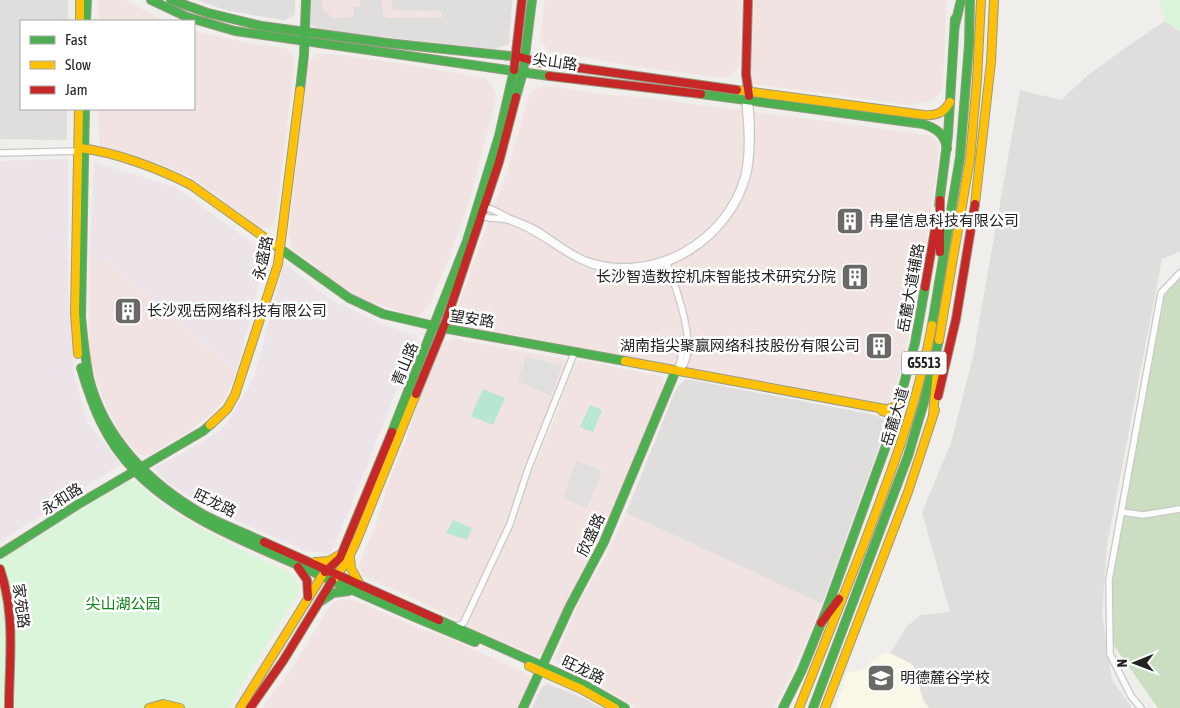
<svg xmlns="http://www.w3.org/2000/svg" width="1180" height="708" font-family="'Asap Condensed','Noto Sans SC',sans-serif">
  <style>
    .residential { fill: #dfdedc }
    .commercial { fill: #f1e3e1 }
    .industrial { fill: #ede4e9 }
    .education { fill: #f8f7e8 }
    .forest { fill: #cbdec1 }
    .park { fill: #daf5da }
    .pitch { fill: #b7e6d2 }
    .parking { fill: #e0dfde }
    .lines { fill: none; stroke-linecap: round; stroke-linejoin: round }
    .street-casing { stroke: #c9c8c7; stroke-width: 8 }
    .fast-casing { stroke: #999a82; stroke-width: 10 }
    .slow-casing { stroke: #999a82; stroke-width: 10 }
    .jam-casing { stroke: #999a82; stroke-width: 10 }
    .street { stroke: #fdfcfc; stroke-width: 5.5 }
    .fast { stroke: #4caf50; stroke-width: 8 }
    .slow { stroke: #ffc107; stroke-width: 8 }
    .jam { stroke: #c62828; stroke-width: 8 }
    .labels { text-anchor: middle; stroke-width: 5; stroke-linejoin: round; paint-order: stroke }
    .shield { fill: #fff; stroke: #646464; stroke-width: 1 }
    .shield-label { font-size: 14px; font-weight: bold; fill: #222 }
    .street-label { font-size: 15px; fill: #222; stroke: #fff }
    .poi-label { font-size: 15px; fill: #222; stroke: #fff; text-anchor: start }
    .park-label { font-size: 15px; fill: #0c8416; stroke: #fff }
  </style>
  <rect width="100%" height="100%" fill="#f0eeeb"/>
  <g class="residential">
    <polygon points="0,0 68,0 68,21 21,21 21,109 67,109 67,140 0,139"/>
    <polygon points="197,0 295,0 295,14 287,19 282,20 252,15 225,10"/>
    <polygon points="310,0 512,0 509,44 494,49 321,30 311,25"/>
    <polygon points="1165,21 1180,32 1180,251 1162,259 1107,545 1102,615 1112,680 1132,708 929,708 923,700 913,665 890,653 907,626 921,615 950,612 922,512 951,443 973,357 1020,90 1061,100 1087,76 1125,48"/>
    <polygon points="685,380 691,380 875,415 883,419 885,421 885,430 822,604 626,513 677,387"/>
    <polygon points="548,684 585,699 601,708 532,708 542,687"/>
  </g>
  <g class="commercial">
    <polygon points="98,0 126,0 165,21 98,21"/>
    <polygon points="322,0 360,0 360,7 354,7 354,17 332,18 322,9"/>
    <polygon points="382,0 392,0 393,10 441,11 442,16 440,18 386,18 383,16"/>
    <polygon points="545,0 742,0 739,67 732,75 722,78 626,65 549,51 541,40 540,34"/>
    <polygon points="754,0 947,0 943,83 941,91 936,97 928,101 910,105 754,84 751,74"/>
    <polygon points="194,31 247,43 284,48 288,50 293,55 294,68 276,218 273,224 268,228 259,227 204,186 187,175 165,166 106,148 100,145 99,142 98,109 194,109"/>
    <polygon points="317,54 332,54 385,61 484,78 491,83 494,89 496,96 494,106 472,192 450,256 430,304 421,315 416,316 410,315 359,298 332,281 311,262 294,251 291,245 289,231 307,68 309,62 313,57"/>
    <polygon points="547,86 609,95 647,98 848,124 928,135 936,139 939,144 938,164 920,276 905,352 892,401 889,403 880,403 471,327 463,323 460,318 458,308 495,203 507,173 529,95 536,89"/>
    <polygon points="89,260 105,260 237,372 225,399 210,415 191,430 151,454 144,456 139,455 119,432 102,397 95,376 90,353 89,332"/>
    <polygon points="455,339 564,359 567,363 508,523 462,619 459,621 411,597 363,576 359,569 359,565 377,521 391,475 405,442 426,380 439,349 446,342"/>
    <polygon points="578,360 657,375 661,377 664,386 634,463 597,549 545,652 537,656 468,627 468,623 514,525 532,471 552,424 574,365"/>
    <polygon points="626,513 822,604 789,680 773,708 637,708 596,683 558,664 555,659 556,657 580,600 604,559"/>
    <polygon points="343,599 353,600 364,604 415,627 443,636 524,672 529,676 530,682 518,708 262,708 295,664 328,609 334,602"/>
  </g>
  <g class="industrial">
    <polygon points="68,159 68,287 74,376 88,423 121,464 0,541 0,161"/>
    <polygon points="94,162 175,187 266,253 237,372 105,260 89,260"/>
    <polygon points="284,263 330,299 387,326 418,336 350,508 330,554 306,551 206,507 166,481 154,468 187,451 223,429 254,378"/>
  </g>
  <polygon class="education" points="885,653 890,653 913,665 923,700 929,708 836,708 846,673 864,669 880,655"/>
  <polygon class="forest" points="1180,274 1180,708 1158,708 1110,640 1109,580 1159,304"/>
  <g class="park">
    <polygon points="1160,0 1180,0 1180,32 1165,21"/>
    <polygon points="129,480 135,482 170,511 236,547 292,574 299,585 299,592 228,708 0,708 0,558 104,494"/>
  </g>
  <g class="pitch">
    <polygon points="483,389 505,398 493,425 471,416"/>
    <polygon points="590,405 602,410 593,432 580,427"/>
    <polygon points="453,520 472,528 467,540 446,533"/>
  </g>
  <g class="parking">
    <polygon points="526,357 562,365 551,396 517,381"/>
    <polygon points="576,460 602,471 587,508 563,498"/>
  </g>
  <g class="lines">
    <g class="street-casing">
      <g id="street">
        <polyline points="0,153 78,151"/>
        <path d="M481 208C490 206 498 213 505 216 517 222 529 225 540 232 555 242 568 253 585 260 651 284 726 242 744 176 750 151 747 124 745 100"/>
        <path d="M479 213C487 221 498 217 508 220 516 223 525 226 532 231 555 243 573 260 599 267 663 283 730 238 747 176 752 158 752 120 749 101"/>
        <path d="M666 261C674 282 702 354 679 370"/>
        <polyline points="676,370 680,363 683,345"/>
        <polyline points="1122,512 1143,515 1180,509"/>
        <polyline points="453,626 461,625 464,622 510,524 528,469 575,351"/>
        <polyline points="1141,708 1131,696 1110,654 1109,580 1161,293 1180,273"/>
      </g>
    </g>
    <g class="fast-casing">
      <g id="fast">
        <polyline points="151,0 187,17 235,31 549,76"/>
        <polyline points="171,0 208,13 262,26 387,43 520,57"/>
        <polyline points="86,21 87,0"/>
        <polyline points="955,25 961,0"/>
        <polyline points="300,90 304,55 306,0"/>
        <path d="M701 94 923 124C936 128 945 134 947 149"/>
        <polyline points="516,97 523,72 532,0"/>
        <path d="M85 109 81 317C83 338 85 357 89 378 104 439 151 485 204 515 223 525 244 533 264 542"/>
        <polyline points="939,205 948,135 955,19"/>
        <polyline points="275,245 349,298 383,314 443,328 625,361"/>
        <polyline points="932,325 960,157 969,45 970,0"/>
        <path d="M81 368C93 408 105 440 135 471 179 516 241 540 298 565 356 592 415 618 475 642"/>
        <polyline points="392,432 467,241 499,136 514,70"/>
        <polyline points="0,554 77,505 203,431 210,425"/>
        <polyline points="321,601 333,593 349,591"/>
        <polyline points="439,620 583,684 625,708"/>
        <polyline points="523,708 570,606 604,542 676,370"/>
        <polyline points="783,708 802,670 828,606 891,432 915,343 925,287"/>
        <polyline points="813,708 908,456 924,402 939,340"/>
      </g>
    </g>
    <g class="slow-casing">
      <g id="slow">
        <polyline points="80,0 80,21"/>
        <path d="M737 90 924 115C936 116 944 113 950 102"/>
        <path d="M80 148C115 152 160 169 191 185L275 245"/>
        <polyline points="975,204 991,62 994,0"/>
        <polyline points="939,340 970,159 977,80 981,0"/>
        <polyline points="78,354 75,313 79,109"/>
        <polyline points="625,361 885,409 892,408 900,402"/>
        <polyline points="882,411 891,414 894,424"/>
        <polyline points="933,415 937,371"/>
        <polyline points="210,425 227,409 235,395 278,264 300,90"/>
        <polyline points="350,557 351,568 359,583"/>
        <polyline points="315,562 329,561 339,555"/>
        <polyline points="335,578 347,561 357,540 416,394"/>
        <polyline points="529,666 581,689 615,708"/>
        <polyline points="149,708 163,704 180,708"/>
        <polyline points="240,708 322,576"/>
        <path d="M799 708C820 655 841 602 862 549 890 476 918 403 932 325"/>
        <polyline points="825,708 908,492 935,410"/>
      </g>
    </g>
    <g class="jam-casing">
      <g id="jam">
        <polyline points="748,0 746,74 749,96"/>
        <polyline points="520,57 537,62 737,90"/>
        <polyline points="514,70 522,0"/>
        <polyline points="549,76 701,94"/>
        <polyline points="940,200 940,252"/>
        <polyline points="925,287 937,218"/>
        <polyline points="416,394 446,321 499,162 516,97"/>
        <polyline points="938,396 956,319 975,204"/>
        <polyline points="264,542 439,620"/>
        <polyline points="298,567 307,580 308,597"/>
        <path d="M0 569C16 616 9 660 9 708"/>
        <polyline points="325,572 340,558 392,432"/>
        <polyline points="821,623 839,599"/>
        <polyline points="250,708 283,661 332,581"/>
      </g>
    </g>
    <use href="#street" class="street"/>
    <use href="#fast" class="fast"/>
    <use href="#slow" class="slow"/>
    <use href="#jam" class="jam"/>
  </g>
  <defs>
    <g id="building-square" transform="scale(1.4375)"><rect x="-9" y="-9" width="18" height="18" rx="4" fill="#6a6968" stroke="#fff"/><path d="M-4-6H4V6H1V3H-1V6H-4ZM-2.5-4.3h1.7v1.8h-1.7ZM.8-4.3h1.7v1.8H.8ZM-2.5-1h1.7V.8h-1.7ZM.8-1h1.7V.8H.8Z" fill="#fff"/></g>
    <g id="school-square" transform="scale(1.4375)"><rect x="-9" y="-9" width="18" height="18" rx="4" fill="#6a6968" stroke="#fff"/><path d="M0-5L7-2L0 1L-7-2ZM-4 1L0 2.5L4 1V4Q0 6-4 4Z" fill="#fff"/></g>
  </defs>
  <g fill-rule="evenodd">
    <use href="#building-square" x="850" y="221"/>
    <use href="#building-square" x="855" y="277"/>
    <use href="#building-square" x="128" y="311"/>
    <use href="#building-square" x="879" y="346"/>
    <use href="#school-square" x="881" y="678"/>
  </g>
  <g class="labels">
    <rect class="shield" x="901.5" y="351.5" width="45" height="23" rx="4"/>
    <g class="shield-label">
      <text x="924" y="368">G5513</text>
    </g>
    <g class="street-label">
      <text transform="translate(555 62) rotate(8)" y="5">尖山路</text>
      <text transform="translate(263 258) rotate(-78)" y="5">永盛路</text>
      <text transform="translate(911 288) rotate(-80)" y="5">岳麓大道辅路</text>
      <text transform="translate(472 319) rotate(9)" y="5">望安路</text>
      <text transform="translate(405 364) rotate(-68)" y="5">青山路</text>
      <text transform="translate(895 417) rotate(-73)" y="5">岳麓大道</text>
      <text transform="translate(62 499) rotate(-32)" y="5">永和路</text>
      <text transform="translate(215 503) rotate(26)" y="5">旺龙路</text>
      <text transform="translate(591 535) rotate(-65)" y="5">欣盛路</text>
      <text transform="translate(21 606) rotate(83)" y="5">家苑路</text>
      <text transform="translate(583 670) rotate(25)" y="5">旺龙路</text>
    </g>
    <g class="poi-label">
      <text x="869" y="226">冉星信息科技有限公司</text>
      <text x="836" y="282" text-anchor="end">长沙智造数控机床智能技术研究分院</text>
      <text x="147" y="316">长沙观岳网络科技有限公司</text>
      <text x="860" y="351" text-anchor="end">湖南指尖聚赢网络科技股份有限公司</text>
      <text x="900" y="683">明德麓谷学校</text>
    </g>
    <g class="park-label">
      <text x="123" y="609">尖山湖公园</text>
    </g>
  </g>
  <rect x="20" y="20" width="175" height="90" fill="#ffffff" stroke="#a7a7a7"/>
  <rect x="30" y="36" width="25" height="8" fill="#4caf50" stroke="#a7a7a7"/>
  <text x="65" y="45" font-size="15" fill="#222222">Fast</text>
  <rect x="30" y="61" width="25" height="8" fill="#ffc107" stroke="#a7a7a7"/>
  <text x="65" y="70" font-size="15" fill="#222222">Slow</text>
  <rect x="30" y="86" width="25" height="8" fill="#c62828" stroke="#a7a7a7"/>
  <text x="65" y="95" font-size="15" fill="#222222">Jam</text>
  <g transform="translate(1135 663) rotate(269)" stroke="#ffffff" stroke-width="4" paint-order="stroke">
  <path d="M0-4L9 19L0 12L-9 19Z" fill="#222222"/>
  <text y="-8" font-size="14" font-weight="bold" text-anchor="middle" fill="#222222">N</text>
  </g>
</svg>
